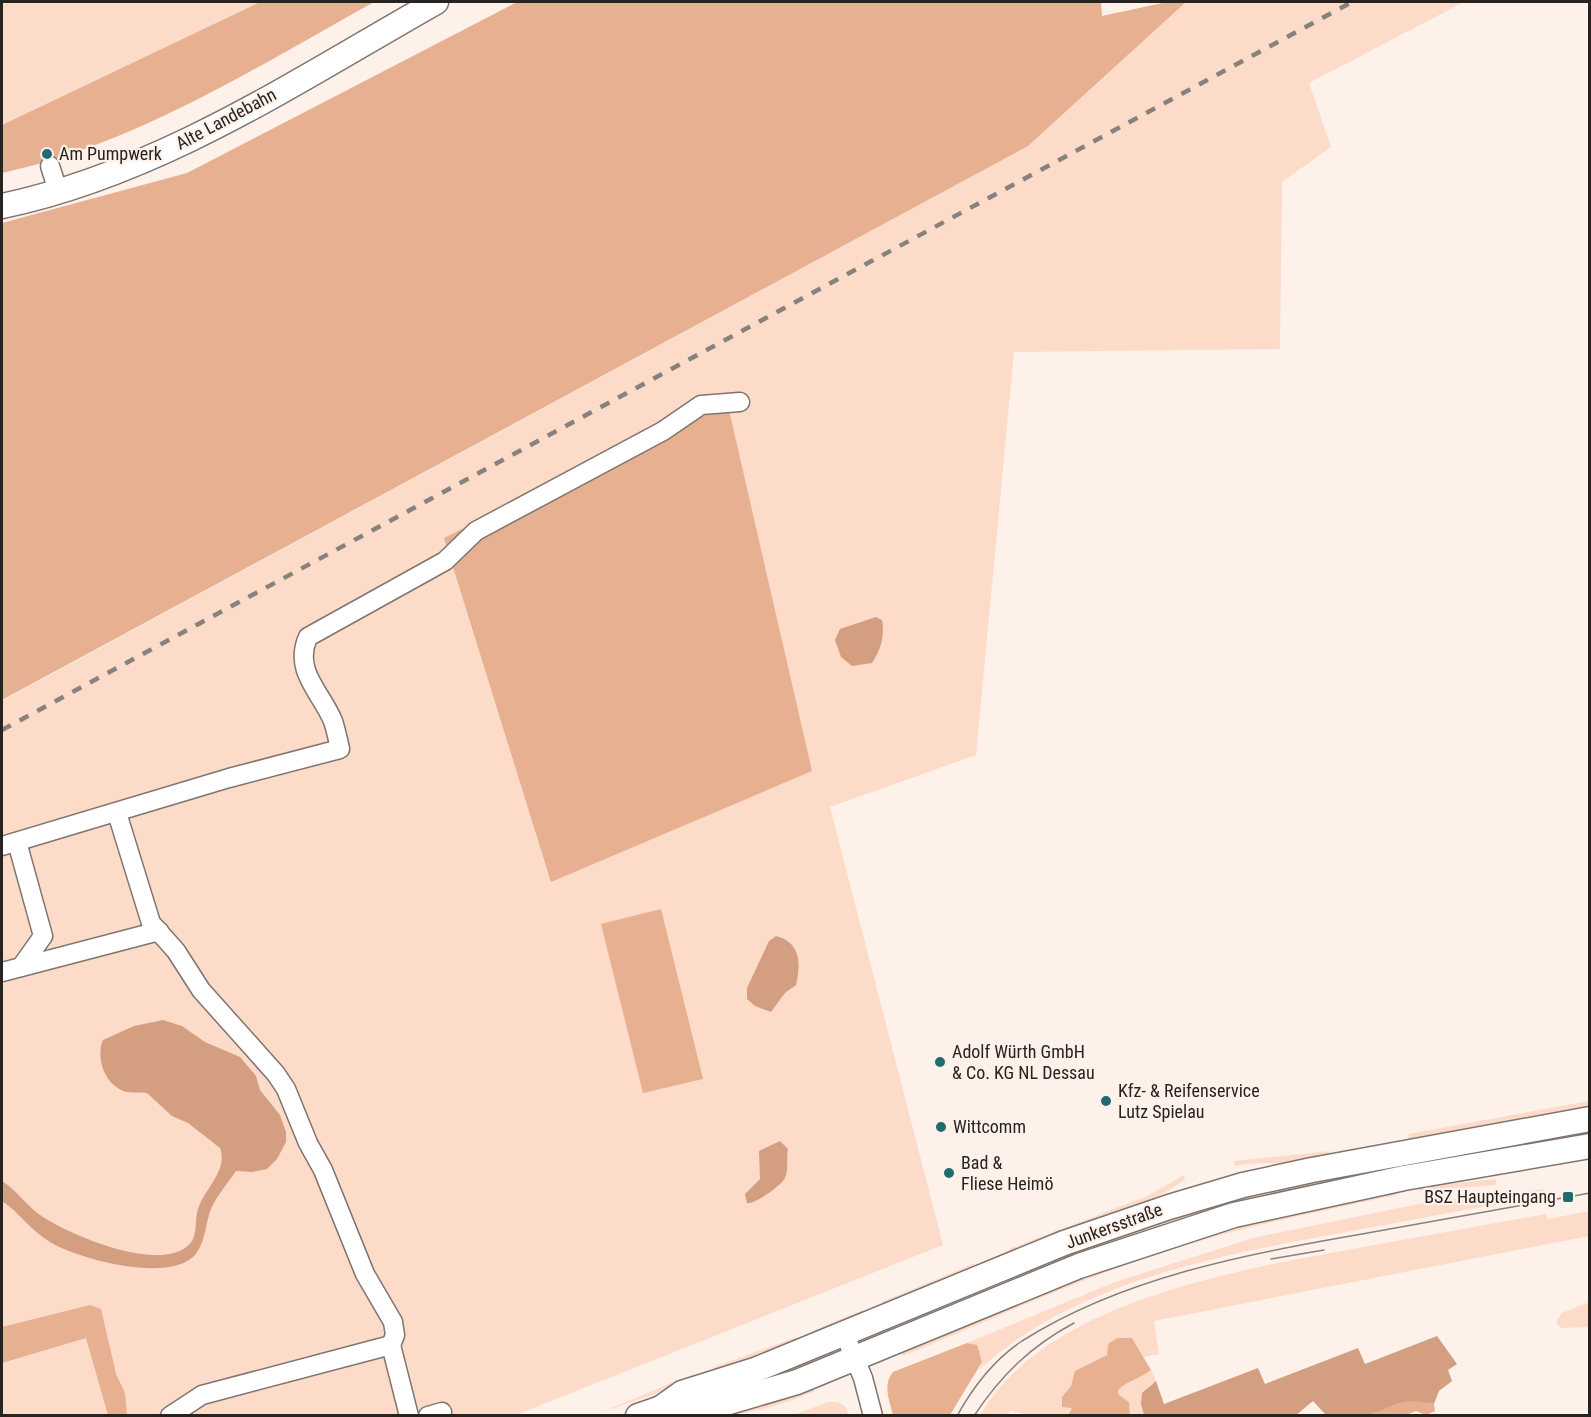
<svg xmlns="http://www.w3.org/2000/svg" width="1591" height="1417" font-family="'Roboto Condensed',sans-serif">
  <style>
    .green { fill: #fcdbc9 }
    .forest { fill: #e6b091 }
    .water { fill: #d39f80 }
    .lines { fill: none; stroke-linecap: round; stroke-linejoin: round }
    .minor-casing { stroke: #7f746e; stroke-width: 21 }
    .major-casing { stroke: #7f746e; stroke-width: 27 }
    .minor { stroke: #fff; stroke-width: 18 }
    .major { stroke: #fff; stroke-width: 24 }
    .tram { stroke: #89817c; stroke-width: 1.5 }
    .rail { stroke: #89817c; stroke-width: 4.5; stroke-dasharray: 10 10; stroke-linecap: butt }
    .poi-dot { fill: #1f6b70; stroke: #fef1ea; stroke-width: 2 }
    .labels { text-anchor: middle; stroke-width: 4.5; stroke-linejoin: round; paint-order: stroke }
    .street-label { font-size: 18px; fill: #272320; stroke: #fef1ea }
    .poi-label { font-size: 18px; fill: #272320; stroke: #fef1ea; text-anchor: start }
  </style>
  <rect width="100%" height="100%" fill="#fef1ea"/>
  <g class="green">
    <polygon points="2,2 260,2 2,125"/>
    <polygon points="1186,2 1464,2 1309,83 1331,147 1282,182 1280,349 1014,352 976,755 830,807 943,1245 516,1415 2,1415 2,701 1028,146"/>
    <polygon points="1589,1101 1589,1107 1409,1139 1408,1134"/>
    <polygon points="1589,1129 1589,1136 1414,1166 1413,1160"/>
    <path d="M1331 1151C1311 1168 1260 1160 1235 1166L1234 1161Z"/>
    <polygon points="1184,1175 1185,1180 1159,1196 1011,1254 1009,1249 1145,1197"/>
    <polygon points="1496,1179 1496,1185 1419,1191 1418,1187"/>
    <path d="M1543 1189 1545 1196C1480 1207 1416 1219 1352 1231 1226 1254 1076 1280 979 1370L982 1362 977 1346 967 1343 1115 1282 1253 1238 1438 1200 1484 1198Z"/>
    <path d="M1396 1191V1195C1319 1212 1241 1227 1166 1251 1077 1280 990 1320 903 1356L902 1351 1094 1272 1225 1228Z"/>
    <polygon points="1241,1197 1219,1209 1110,1243 1007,1283 1007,1278 1108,1237"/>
    <path d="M1589 1211V1236L1154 1321 1159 1354 1144 1357 1132 1338H1117L1108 1344 1107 1355 1075 1371 1071 1386 1062 1397 1072 1408 1068 1415H1028L1010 1411 1008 1415 980 1416C1044 1300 1245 1269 1363 1247 1424 1236 1485 1225 1546 1214L1548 1219Z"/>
    <polygon points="975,1263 971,1269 885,1306 882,1302"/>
    <polygon points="1589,1302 1589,1327 1561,1328 1557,1324 1557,1320 1562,1313"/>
    <polygon points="863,1310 865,1315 816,1335 814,1330"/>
    <polygon points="797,1337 798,1342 733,1366 711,1368"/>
    <path d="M1151 1370 1156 1381C1143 1388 1140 1402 1144 1415H1130L1129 1402 1119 1395 1118 1390C1128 1380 1140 1379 1151 1370Z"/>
    <polygon points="681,1379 675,1387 600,1413"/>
    <path d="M813 1387 815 1391C780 1406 748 1415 711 1416Z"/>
    <polygon points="828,1402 837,1402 845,1406 849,1415 794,1415"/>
  </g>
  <g class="forest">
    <path d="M260 2H374C255 68 136 144 2 173V125Z"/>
    <polygon points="517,2 1101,2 1102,16 1167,2 1186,2 1028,146 2,700 2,223 187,173"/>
    <polygon points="726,397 812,771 551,882 444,538"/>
    <polygon points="661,909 703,1079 643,1093 601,924"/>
    <polygon points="90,1305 101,1309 116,1374 125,1393 127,1415 108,1415 86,1338 2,1363 2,1327"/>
    <path d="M1117 1338H1132L1151 1370C1140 1379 1128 1380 1118 1390L1119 1395 1129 1402 1130 1415H1068L1072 1408 1062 1407V1397L1071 1386 1075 1371 1107 1355 1108 1344Z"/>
    <path d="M967 1343 977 1345 982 1362 950 1415H893C890 1401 882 1385 893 1372Z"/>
    <polygon points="1411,1399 1434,1404 1435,1411 1426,1415 1416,1411 1406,1415 1363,1416 1395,1402"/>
  </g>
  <g class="water">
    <path d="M876 617 882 620C885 636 881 649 872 663L852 666 841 657 835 640 840 629Z"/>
    <path d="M776 936C801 943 801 963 796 985L785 993 771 1012 755 1006 747 999V988L769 941Z"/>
    <path d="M163 1020 182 1026 205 1042 240 1057 256 1076 260 1090 280 1115 286 1132V1142L277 1159 267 1169 252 1172 236 1171C228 1183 217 1195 211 1209 205 1224 206 1243 194 1256 168 1283 78 1259 50 1242 30 1230 19 1212 2 1201V1181C18 1191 27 1207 43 1217 70 1235 167 1277 192 1241 198 1231 194 1217 199 1206 207 1187 228 1169 220 1148L188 1123 172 1116 147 1093C141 1092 134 1093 127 1092 106 1087 95 1059 103 1040L134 1026Z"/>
    <path d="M780 1141 788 1149C786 1158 789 1169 785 1178 782 1185 754 1205 747 1203L745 1194 760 1179 759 1151Z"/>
    <path d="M1437 1336 1457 1364 1448 1370 1452 1381 1439 1391 1434 1404C1394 1396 1399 1407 1365 1415 1353 1417 1338 1416 1326 1415L1313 1401 1295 1416 1144 1415 1141 1404 1142 1393 1156 1381 1164 1404 1258 1368 1265 1384 1358 1348 1365 1364Z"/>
  </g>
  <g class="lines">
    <g class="minor-casing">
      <g id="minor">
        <polyline points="50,166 58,191"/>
        <polyline points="117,813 151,923 176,951 201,990 276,1074 286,1089 308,1143 323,1170 365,1274 393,1322 395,1335 391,1345"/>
        <polyline points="17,842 43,936 21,967"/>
        <path d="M2 846 229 778 340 749C338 740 336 730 333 721 321 692 293 671 308 637L445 561 476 531 663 431 701 405 740 402"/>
        <polyline points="2,972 159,931"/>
        <polyline points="845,1335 863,1378 873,1416"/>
        <polyline points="170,1416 202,1395 391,1345 409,1416"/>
        <polyline points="428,1416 442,1412"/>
      </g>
    </g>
    <g class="major-casing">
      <g id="major">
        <path d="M2 206C160 173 298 80 436 2"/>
        <polyline points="661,1408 682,1393 755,1370 1064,1243 1169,1207 1243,1185 1312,1170 1590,1119"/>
        <polyline points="638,1416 661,1408 719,1405 797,1382 1079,1266 1234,1215 1404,1178 1590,1146"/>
      </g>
    </g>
    <use href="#minor" class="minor"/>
    <use href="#major" class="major"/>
    <g class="tram">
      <polyline points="1271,1259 1324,1250"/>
      <path d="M957 1416C973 1387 995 1359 1022 1341 1123 1277 1247 1254 1362 1234 1438 1220 1514 1207 1590 1193"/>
      <path d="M974 1416C1001 1375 1031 1346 1074 1323"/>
    </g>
    <polyline class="rail" points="2,730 1352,2"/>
  </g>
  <g class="poi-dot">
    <circle cx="47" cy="154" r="6"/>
    <circle cx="940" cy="1062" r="6"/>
    <circle cx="1106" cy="1101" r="6"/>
    <circle cx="941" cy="1127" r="6"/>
    <circle cx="949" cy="1173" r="6"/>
    <rect x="1562" y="1191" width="12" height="12" rx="3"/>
  </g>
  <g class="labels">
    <g class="street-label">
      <text transform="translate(226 119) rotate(-28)" y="6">Alte Landebahn</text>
      <text transform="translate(1114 1226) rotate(-20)" y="6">Junkersstraße</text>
    </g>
    <g class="poi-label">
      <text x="59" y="160">Am Pumpwerk</text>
      <text x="952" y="1058">Adolf Würth GmbH<tspan x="952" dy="21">&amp; Co. KG NL Dessau</tspan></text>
      <text x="1118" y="1097">Kfz- &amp; Reifenservice<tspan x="1118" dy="21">Lutz Spielau</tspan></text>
      <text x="953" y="1133">Wittcomm</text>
      <text x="961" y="1169">Bad &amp;<tspan x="961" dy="21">Fliese Heimö</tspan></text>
      <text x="1556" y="1203" text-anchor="end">BSZ Haupteingang</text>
    </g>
  </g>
  <rect width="1591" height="1417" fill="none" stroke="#272320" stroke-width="6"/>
</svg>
